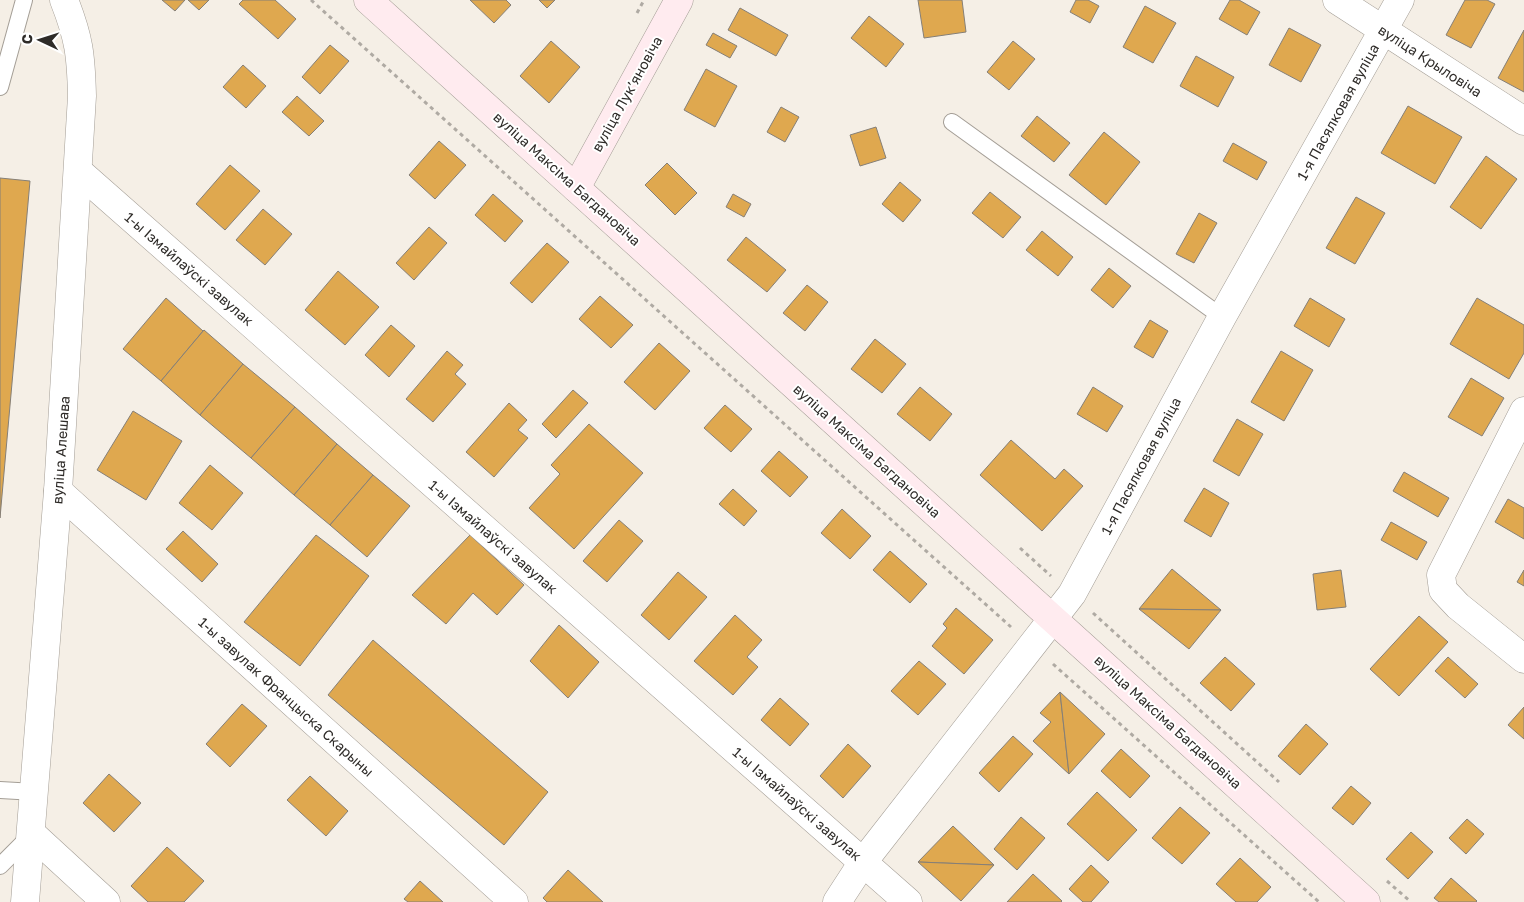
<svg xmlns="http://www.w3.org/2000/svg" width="1524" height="902" font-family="'Golos Text',sans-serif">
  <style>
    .building { fill: #dfa84f; stroke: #857f77 }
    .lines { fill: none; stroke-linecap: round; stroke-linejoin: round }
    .lane-casing { stroke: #a49e96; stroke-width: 18 }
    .street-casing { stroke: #a49e96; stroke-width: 29 }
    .secondary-casing { stroke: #a49e96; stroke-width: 29 }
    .path { stroke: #afaaa3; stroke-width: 3; stroke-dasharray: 4 4; stroke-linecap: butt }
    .lane { stroke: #fff; stroke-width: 16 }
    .street { stroke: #fff; stroke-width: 28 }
    .secondary { stroke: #ffebef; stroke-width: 28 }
    .labels { text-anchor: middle; stroke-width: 4; stroke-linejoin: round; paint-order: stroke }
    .street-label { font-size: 14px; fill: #2e2b28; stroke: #fff }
  </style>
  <rect width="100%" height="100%" fill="#f5efe6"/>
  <g class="building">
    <polygon points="162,0 185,0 175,11"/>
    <polygon points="188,0 209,0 199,10"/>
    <polygon points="243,0 275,0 296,19 278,39 239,4"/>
    <polygon points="470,0 506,0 511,5 494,23"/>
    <polygon points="539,0 555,0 547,8"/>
    <polygon points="918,0 962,0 966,32 924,38"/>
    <polygon points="1076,0 1088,0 1099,6 1090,23 1070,12"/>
    <polygon points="1230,0 1239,0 1260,12 1247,35 1219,19"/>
    <polygon points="1465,0 1487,0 1495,4 1471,48 1446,35"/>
    <polygon points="1145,6 1176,23 1153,63 1123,47"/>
    <polygon points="740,8 788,35 776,56 728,30"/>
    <polygon points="869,16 904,44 886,67 851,38"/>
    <polygon points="1289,28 1321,45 1301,82 1269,65"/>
    <polygon points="1524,30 1524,92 1498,78"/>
    <polygon points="713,33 737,46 730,58 706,45"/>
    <polygon points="551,41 580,67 549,103 520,76"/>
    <polygon points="1013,41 1035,59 1009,90 987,72"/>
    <polygon points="330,45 349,61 320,94 302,77"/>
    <polygon points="1196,56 1234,77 1218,107 1180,86"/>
    <polygon points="243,65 266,86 246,108 223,87"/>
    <polygon points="706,69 737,86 715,127 684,110"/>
    <polygon points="297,96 324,121 309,136 282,112"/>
    <polygon points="1408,106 1462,137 1435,184 1381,153"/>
    <polygon points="781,107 799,117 785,142 767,132"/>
    <polygon points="1037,116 1070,143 1054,162 1021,136"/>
    <polygon points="876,127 886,158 860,166 850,135"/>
    <polygon points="1104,132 1140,162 1106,205 1069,175"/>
    <polygon points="439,141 466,165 435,199 409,175"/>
    <polygon points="1233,143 1267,162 1257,180 1223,161"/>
    <polygon points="1486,156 1517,179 1481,229 1450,207"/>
    <polygon points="667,163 697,193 675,215 645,185"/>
    <polygon points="230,165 260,191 225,230 196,204"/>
    <polygon points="0,178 30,181 0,518"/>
    <polygon points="900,182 921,200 903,222 882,204"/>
    <polygon points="990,192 1021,217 1003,238 972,213"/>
    <polygon points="493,194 523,221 505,242 475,215"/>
    <polygon points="733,194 751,204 744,217 726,207"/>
    <polygon points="1356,197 1385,213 1355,264 1326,248"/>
    <polygon points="263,209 292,234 265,265 236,240"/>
    <polygon points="1199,213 1217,223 1194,263 1176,254"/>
    <polygon points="429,227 447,243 414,280 396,263"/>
    <polygon points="1042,231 1073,257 1058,276 1026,250"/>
    <polygon points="746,237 786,270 767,292 727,260"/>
    <polygon points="547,243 569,262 532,303 510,283"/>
    <polygon points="1109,268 1131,286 1113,308 1091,290"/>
    <polygon points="338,271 379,307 345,345 305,310"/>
    <polygon points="807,285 828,302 805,331 783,313"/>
    <polygon points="600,296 633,325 611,348 579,319"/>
    <polygon points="166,298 203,331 161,381 123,349"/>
    <polygon points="1310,298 1345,319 1329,347 1294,326"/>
    <polygon points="1477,298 1524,325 1524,353 1509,379 1450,344"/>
    <polygon points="1150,320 1168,331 1153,358 1134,347"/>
    <polygon points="391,325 415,346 389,377 365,355"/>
    <polygon points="204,330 243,364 200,415 161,381"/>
    <polygon points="875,339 906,364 882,393 851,369"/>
    <polygon points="659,343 690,371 655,410 624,382"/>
    <polygon points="447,351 463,365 455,374 466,384 433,422 406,399"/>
    <polygon points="1281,351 1313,370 1284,421 1251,402"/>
    <polygon points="243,364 295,407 251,458 200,415"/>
    <polygon points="1471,378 1504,398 1482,436 1448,417"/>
    <polygon points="920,387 952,414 930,441 897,414"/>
    <polygon points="1093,387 1123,406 1107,432 1077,414"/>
    <polygon points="573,390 588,403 556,438 542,424"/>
    <polygon points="509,403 527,420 518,430 528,438 494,477 466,452"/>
    <polygon points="725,405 752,429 731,452 704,428"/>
    <polygon points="295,407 337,444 294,495 251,458"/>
    <polygon points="133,411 182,441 146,500 97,470"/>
    <polygon points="1237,419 1263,434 1239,476 1213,461"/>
    <polygon points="589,424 643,473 574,549 529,508 560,474 551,465"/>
    <polygon points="1011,440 1055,479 1064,469 1083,486 1042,531 980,475"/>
    <polygon points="337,444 373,475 330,525 294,495"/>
    <polygon points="779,451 808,477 790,497 761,471"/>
    <polygon points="210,465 243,493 212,530 179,503"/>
    <polygon points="1404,472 1449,498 1438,517 1393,491"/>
    <polygon points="373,475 410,506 367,557 330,525"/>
    <polygon points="1204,488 1229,503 1211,537 1184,521"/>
    <polygon points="733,489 757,511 744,526 719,504"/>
    <polygon points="1508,499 1524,508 1524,539 1495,522"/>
    <polygon points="842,509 871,536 850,559 821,533"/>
    <polygon points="619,520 643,541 607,582 583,561"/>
    <polygon points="1391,522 1427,542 1417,560 1381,540"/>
    <polygon points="183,531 218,564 202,582 166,549"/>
    <polygon points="316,535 369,576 300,666 244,622"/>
    <polygon points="470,535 524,585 497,615 473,593 446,624 412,595"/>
    <polygon points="890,551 927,584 910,603 873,570"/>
    <polygon points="1172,569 1221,610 1139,609"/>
    <polygon points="1341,570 1346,607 1317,610 1313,574"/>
    <polygon points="1524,570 1524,586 1517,582"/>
    <polygon points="678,572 707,597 669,640 641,615"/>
    <polygon points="956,608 993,640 964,674 932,646 947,628 943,624"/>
    <polygon points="1139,609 1221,610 1189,649"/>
    <polygon points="735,615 762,640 747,657 758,667 733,695 694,661"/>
    <polygon points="1419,616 1448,642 1399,696 1370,669"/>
    <polygon points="559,625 599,662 568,698 530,661"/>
    <polygon points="373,640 548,792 504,845 328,695"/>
    <polygon points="1225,657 1255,684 1231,711 1200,683"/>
    <polygon points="1448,657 1478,684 1465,698 1435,671"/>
    <polygon points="919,661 946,684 918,715 891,691"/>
    <polygon points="1060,692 1069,774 1033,741 1051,722 1040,713"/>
    <polygon points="1060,692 1105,734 1069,774"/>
    <polygon points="780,698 809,724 790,746 761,720"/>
    <polygon points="242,704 267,726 230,767 206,744"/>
    <polygon points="1524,707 1524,739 1508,725"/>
    <polygon points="1306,724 1328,744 1300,775 1278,756"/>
    <polygon points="1013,736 1033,754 999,792 979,773"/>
    <polygon points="848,744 871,766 843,798 820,776"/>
    <polygon points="1121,749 1150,776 1130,798 1101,771"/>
    <polygon points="109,774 141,803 114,832 83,803"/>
    <polygon points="310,776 348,811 326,836 287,800"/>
    <polygon points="1351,786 1371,803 1353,825 1332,808"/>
    <polygon points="1097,792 1137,830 1108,861 1067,824"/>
    <polygon points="1180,807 1210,833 1182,864 1152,838"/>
    <polygon points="1021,817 1045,838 1017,870 994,849"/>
    <polygon points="1467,819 1484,834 1466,854 1449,838"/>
    <polygon points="953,826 994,865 918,862"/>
    <polygon points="1411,832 1433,852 1408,879 1386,859"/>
    <polygon points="167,847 204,881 184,902 148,902 131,886"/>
    <polygon points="1240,858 1271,887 1257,902 1236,902 1216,884"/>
    <polygon points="918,862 994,865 961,901"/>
    <polygon points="1091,865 1109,882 1091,902 1083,902 1069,889"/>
    <polygon points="568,870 603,902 547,902 543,898"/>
    <polygon points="1033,874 1062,901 1061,902 1007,902"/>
    <polygon points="1451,878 1477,901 1476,902 1439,902 1434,898"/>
    <polygon points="420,881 443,902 408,902 404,899"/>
  </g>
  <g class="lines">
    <g class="lane-casing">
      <g id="lane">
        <polyline points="0,87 24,0"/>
        <polyline points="952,122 1222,317"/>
        <polyline points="0,790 35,792"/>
        <polyline points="0,866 30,836"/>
      </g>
    </g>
    <g class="street-casing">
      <g id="street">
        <polyline points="1337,0 1524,121"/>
        <polyline points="78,171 908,902"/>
        <polyline points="1524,411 1441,575 1443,590 1458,606 1524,659"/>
        <polyline points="58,491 514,902"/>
        <polyline points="32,834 106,902"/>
        <path d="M25 902 58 491 82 96C81 55 79 38 64 0"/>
        <polyline points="837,902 863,862 1072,594 1222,317 1400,0"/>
      </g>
    </g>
    <g class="secondary-casing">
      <g id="secondary">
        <polyline points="368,0 1366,902"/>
        <polyline points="576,188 679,0"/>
      </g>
    </g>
    <g class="path">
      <polyline points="311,0 1011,627"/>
      <polyline points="637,13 644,0"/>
      <polyline points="1020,548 1051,576"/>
      <polyline points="1093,613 1279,782"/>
      <polyline points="1053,664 1319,902"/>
      <polyline points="1387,881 1411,902"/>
    </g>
    <use href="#lane" class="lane"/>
    <use href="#street" class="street"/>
    <use href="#secondary" class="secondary"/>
  </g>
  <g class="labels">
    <g class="street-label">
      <text transform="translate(1430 61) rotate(33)" y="5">вуліца Крыловіча</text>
      <text transform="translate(627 94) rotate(-61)" y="5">вуліца Лукʼяновіча</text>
      <text transform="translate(1338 112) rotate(-61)" y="5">1-я Пасялковая вуліца</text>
      <text transform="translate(567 179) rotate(42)" y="5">вуліца Максіма Багдановіча</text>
      <text transform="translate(189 269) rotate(41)" y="5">1-ы Ізмайлаўскі завулак</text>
      <text transform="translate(61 450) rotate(-86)" y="5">вуліца Алешава</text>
      <text transform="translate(867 451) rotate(42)" y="5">вуліца Максіма Багдановіча</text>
      <text transform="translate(1141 466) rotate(-62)" y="5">1-я Пасялковая вуліца</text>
      <text transform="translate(493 537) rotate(41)" y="5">1-ы Ізмайлаўскі завулак</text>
      <text transform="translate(286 697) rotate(42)" y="5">1-ы завулак Францыска Скарыны</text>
      <text transform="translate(1168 722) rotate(42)" y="5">вуліца Максіма Багдановіча</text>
      <text transform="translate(797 804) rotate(41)" y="5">1-ы Ізмайлаўскі завулак</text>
    </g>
  </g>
  <g transform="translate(40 40) rotate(274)" stroke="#ffffff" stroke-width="4" paint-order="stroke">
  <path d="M0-4L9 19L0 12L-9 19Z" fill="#2e2b28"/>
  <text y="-8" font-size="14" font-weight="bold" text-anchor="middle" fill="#2e2b28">С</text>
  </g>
</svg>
